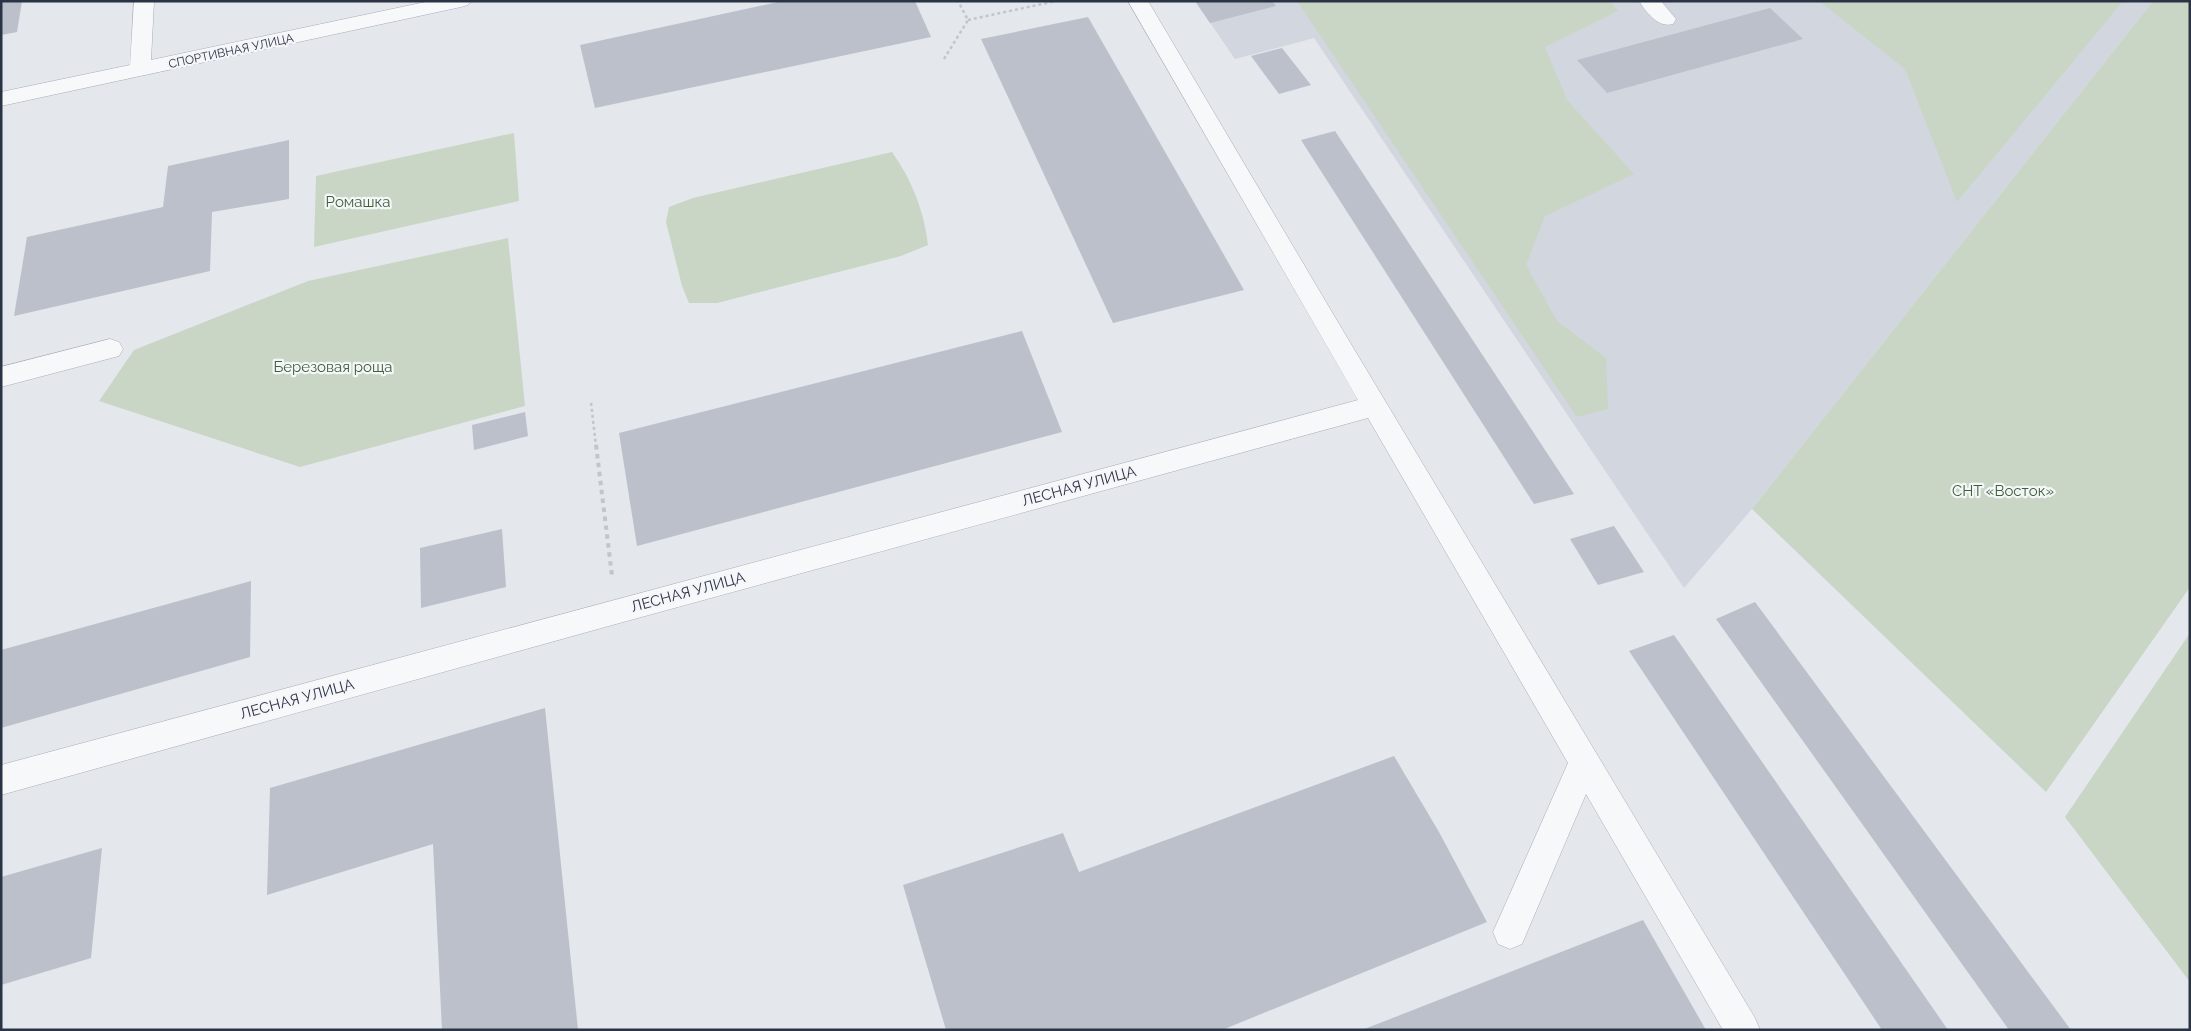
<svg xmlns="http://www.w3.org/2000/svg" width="2191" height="1031" font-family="Raleway,sans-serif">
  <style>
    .built { fill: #d2d6de }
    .green { fill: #c9d6c5 }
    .building { fill: #bbc0ca }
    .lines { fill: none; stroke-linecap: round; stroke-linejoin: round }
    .minor-casing { stroke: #a9aeb7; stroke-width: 1 }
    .path-far1 { stroke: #c2c5cb; stroke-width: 2.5; stroke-dasharray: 3 3; stroke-linecap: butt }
    .path { stroke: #c2c5cb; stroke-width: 4; stroke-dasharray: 4.5 4.5; stroke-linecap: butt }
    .minor { fill: #f7f8fa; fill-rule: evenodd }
    .labels { text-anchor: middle; stroke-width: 4.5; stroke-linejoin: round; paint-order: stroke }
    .far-street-label { font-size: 12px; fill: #2b3445; stroke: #f4f6f9 }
    .park-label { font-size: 15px; fill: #3f6138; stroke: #f4f6f9 }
    .street-label { font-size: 15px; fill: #2b3445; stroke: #f4f6f9 }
  </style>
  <rect width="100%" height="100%" fill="#e4e7ec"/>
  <polygon class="built" points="1195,1 2153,1 1752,509 1684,588 1314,38 1235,59"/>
  <g class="green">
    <polygon points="1297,1 1610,1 1618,11 1545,47 1567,100 1634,174 1545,216 1526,265 1557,321 1606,358 1608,409 1577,417"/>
    <polygon points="1819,1 2123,1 1957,202 1905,69"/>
    <polygon points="2153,1 2190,1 2190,587 2046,792 1752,509"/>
    <polygon points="514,133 519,201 314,247 316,176"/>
    <path d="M892 152C912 180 924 211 928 245L901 256 717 303H689L682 286 666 222 669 207 693 198Z"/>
    <polygon points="508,238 525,406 300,467 99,401 134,350 308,281"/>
    <polygon points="2190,633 2190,982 2065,817"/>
  </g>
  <g class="building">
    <polygon points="1,1 22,1 17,32 1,35"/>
    <polygon points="783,1 915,1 931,37 595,108 580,45"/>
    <polygon points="1195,1 1272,1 1276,6 1210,23"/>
    <polygon points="1770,8 1803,39 1607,93 1577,60"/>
    <polygon points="1088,17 1244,290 1113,323 981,39"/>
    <polygon points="1282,48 1311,85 1279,94 1251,56"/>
    <polygon points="1335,131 1574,494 1534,504 1301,140"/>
    <polygon points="289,140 289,199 212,212 210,271 14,316 27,237 163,207 168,166"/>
    <polygon points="1022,331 1062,432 637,546 619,433"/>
    <polygon points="525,412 528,436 474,450 472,425"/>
    <polygon points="1614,526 1644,572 1598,585 1570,539"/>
    <polygon points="502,529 506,587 421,608 420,548"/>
    <polygon points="251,581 250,657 1,728 1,650"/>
    <polygon points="1755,602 2071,1030 2009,1030 1716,619"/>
    <polygon points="1674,635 1948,1030 1882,1030 1629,651"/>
    <polygon points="545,708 578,1030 442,1030 433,844 267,895 270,788"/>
    <polygon points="1394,756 1439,832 1487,922 1222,1030 946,1030 903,885 1063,833 1079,872"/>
    <polygon points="102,848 91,958 1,985 1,877"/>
    <polygon points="1643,920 1706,1030 1362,1030"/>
  </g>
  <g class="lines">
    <g class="minor-casing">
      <g id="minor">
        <polygon points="134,1 154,1 151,60 430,1 471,1 468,5 461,7 1,106 1,92 130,65"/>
        <polygon points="1128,1 1148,1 1342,329 1755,1018 1760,1030 1723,1030 1586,794 1522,944 1510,949 1498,944 1493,932 1568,763 1368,418 616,624 1,795 1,765 1358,400"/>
        <path d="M1639 1H1661L1676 19 1673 24C1658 28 1647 13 1639 1Z"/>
        <polygon points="110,339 119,342 123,349 119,356 1,387 1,367"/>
      </g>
    </g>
    <g class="path-far1">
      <polyline points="968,20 1056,1"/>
      <polyline points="944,59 968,20 958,1"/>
      <polyline points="591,403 596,446"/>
    </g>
    <polyline class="path" points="596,445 612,576"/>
    <use href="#minor" class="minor"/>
  </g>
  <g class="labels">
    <g class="far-street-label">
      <text transform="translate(231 51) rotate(-12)" y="4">СПОРТИВНАЯ УЛИЦА</text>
    </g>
    <g class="park-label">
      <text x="358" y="207">Ромашка</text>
      <text x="333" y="372">Березовая роща</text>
      <text x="2003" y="496">СНТ «Восток»</text>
    </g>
    <g class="street-label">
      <text transform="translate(1079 486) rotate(-15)" y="5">ЛЕСНАЯ УЛИЦА</text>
      <text transform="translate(688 592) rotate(-15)" y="5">ЛЕСНАЯ УЛИЦА</text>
      <text transform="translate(297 699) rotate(-15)" y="5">ЛЕСНАЯ УЛИЦА</text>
    </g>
  </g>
  <rect width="2191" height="1031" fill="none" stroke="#2b3445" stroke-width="5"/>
</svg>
